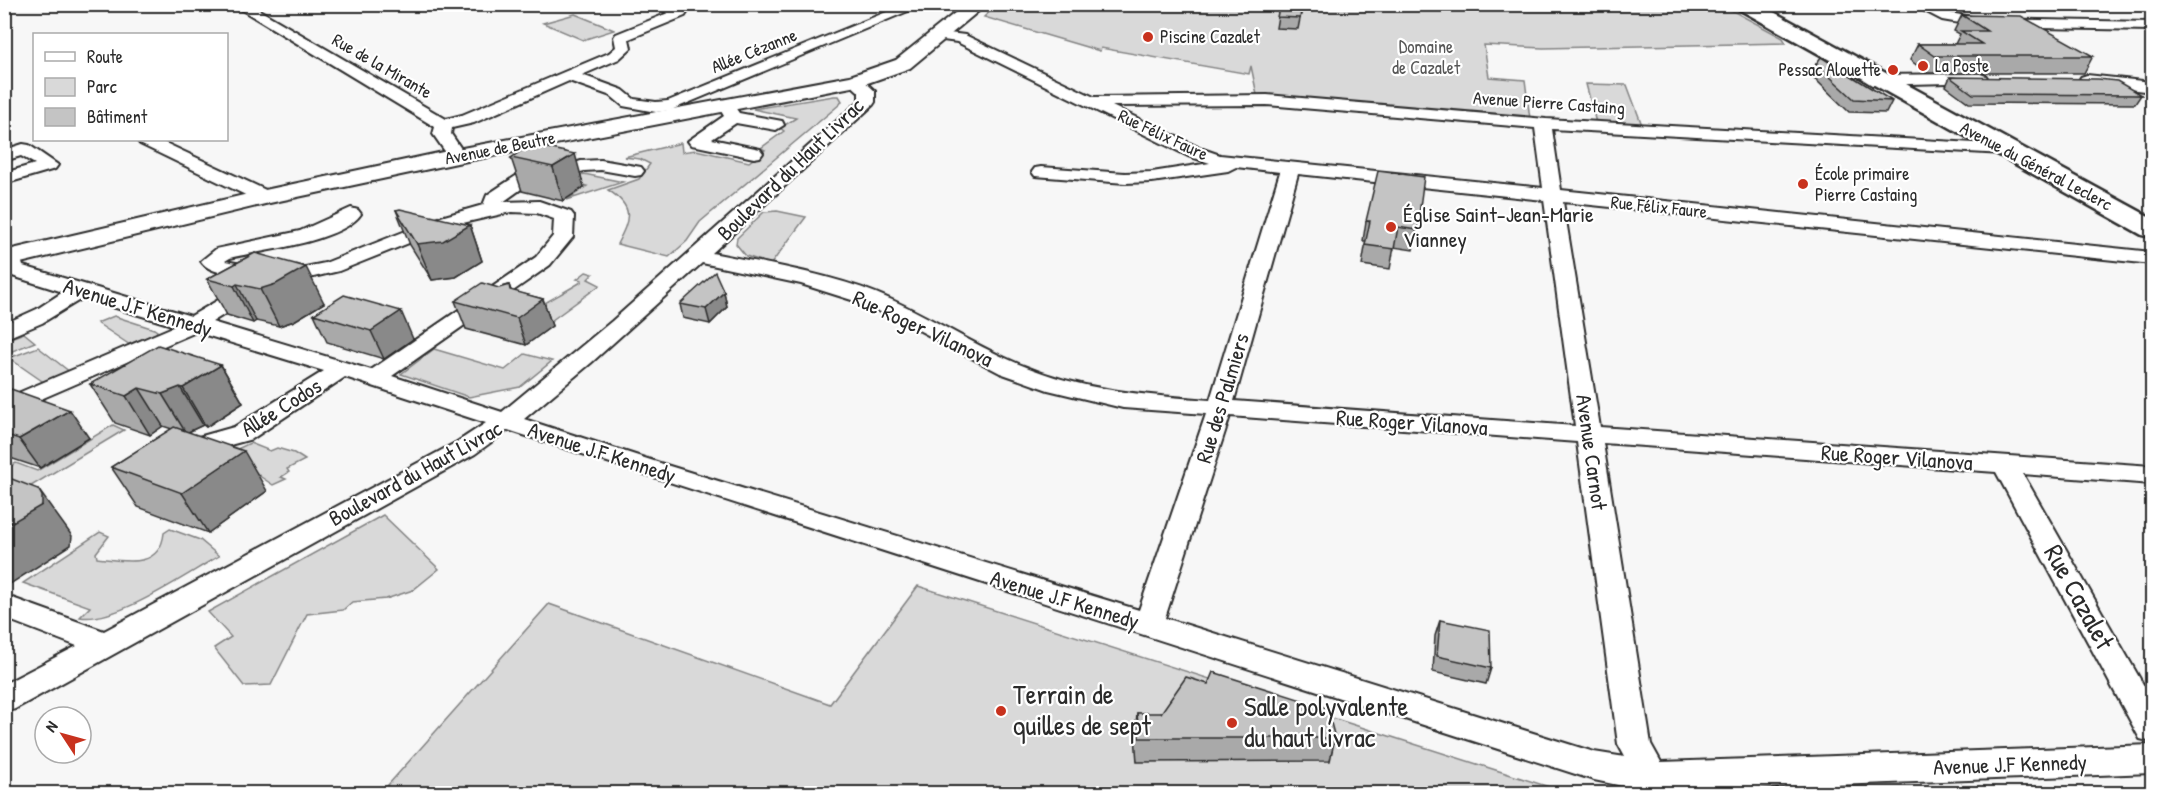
<svg xmlns="http://www.w3.org/2000/svg" width="2157" height="798" font-family="'Patrick Hand',sans-serif">
  <style>
    .green { fill: #d9d9d9; stroke: #828282; stroke-width: 1.5 }
    .lines { fill: none; stroke-linecap: round; stroke-linejoin: round }
    .minor-casing { stroke: #2b2b2b; stroke-width: 4 }
    .tertiary-casing { stroke: #2b2b2b; stroke-width: 4 }
    .primary-casing { stroke: #2b2b2b; stroke-width: 5 }
    .minor { fill: #fff; fill-rule: evenodd }
    .tertiary { fill: #fff; fill-rule: evenodd }
    .primary { fill: #fff; fill-rule: evenodd }
    .wall { fill: #a9a9a9; stroke: #2b2b2b; stroke-width: 1.5 }
    .shaded-wall { fill: #898989; stroke: #2b2b2b; stroke-width: 1.5 }
    .building { fill: #c4c4c4; stroke: #2b2b2b; stroke-width: 1.5 }
    .poi-dot { fill: #c8321e; stroke: #fff; stroke-width: 2 }
    .labels { text-anchor: middle; stroke-width: 4.5; stroke-linejoin: round; paint-order: stroke }
    .far-poi-label { font-size: 18px; fill: #2b2b2b; stroke: #fff; text-anchor: start }
    .far-park-label { font-size: 18px; fill: #565656; stroke: #fff }
    .far-street-label { font-size: 18px; fill: #2b2b2b; stroke: #fff }
    .street-label { font-size: 22px; fill: #2b2b2b; stroke: #fff }
    .poi-label { font-size: 22px; fill: #2b2b2b; stroke: #fff; text-anchor: start }
    .near-street-label { font-size: 27px; fill: #2b2b2b; stroke: #fff }
    .near-poi-label { font-size: 27px; fill: #2b2b2b; stroke: #fff; text-anchor: start }
  </style>
  <rect width="100%" height="100%" fill="#f7f7f7"/>
  <filter id="ink" filterUnits="userSpaceOnUse"><feTurbulence type="fractalNoise" baseFrequency=".0167" numOctaves="2"/><feDisplacementMap in="SourceGraphic" scale="12" xChannelSelector="R" yChannelSelector="G"/><feConvolveMatrix kernelMatrix="1 2 1 2 8 2 1 2 1" color-interpolation-filters="sRGB"/></filter>
  <g filter="url(#ink)">
    <g class="green">
      <polygon points="998,4 1720,4 1783,38 1786,43 1543,48 1484,45 1489,77 1525,80 1530,119 1257,95 1251,66 1249,74 1101,48 1100,51 984,17"/>
      <polygon points="575,14 614,30 583,40 543,23"/>
      <polygon points="1586,84 1627,85 1642,125 1596,123"/>
      <path d="M834 96H839L842 101 840 104 700 222 687 241 669 257 617 244C630 219 635 207 608 190L639 179 650 164 640 159 624 157 681 143 682 152 696 150 749 162 765 150 761 148 784 131 780 128 796 118 753 109Z"/>
      <polygon points="584,174 623,182 567,200 587,186 570,182"/>
      <polygon points="777,211 806,217 771,264 746,256 736,244 737,238 764,212"/>
      <path d="M586 272 593 274 588 279 600 285 548 323 526 315C544 302 562 294 581 282L582 280 577 279Z"/>
      <polygon points="114,316 154,329 157,331 156,334 129,344 133,347 97,323"/>
      <polygon points="24,333 35,342 5,354 5,340"/>
      <polygon points="38,347 70,372 45,383 9,358"/>
      <polygon points="434,349 505,370 525,354 552,361 520,387 469,397 401,374"/>
      <polygon points="113,425 124,430 18,494 5,490 5,469 16,463 37,471"/>
      <polygon points="250,443 270,451 277,448 294,453 305,460 287,469 289,472 281,477 286,479 273,485 261,477 233,451"/>
      <polygon points="383,515 439,569 413,590 386,599 352,602 343,610 307,614 271,685 244,686 214,648 231,637 208,612"/>
      <path d="M170 529 200 540 219 556C185 575 117 623 80 617L90 607 23 583 100 532 109 536 96 553 97 558C124 561 160 570 164 533Z"/>
      <polygon points="918,586 1568,793 380,794 549,604 830,704"/>
    </g>
    <g class="lines">
      <g class="minor-casing">
        <g id="minor">
          <polygon points="232,4 249,4 446,119 462,115 609,53 616,47 614,37 616,34 668,13 650,4 670,4 687,13 685,16 629,39 631,48 619,59 582,75 623,90 634,99 656,102 668,101 906,4 925,4 671,110 656,112 623,106 611,96 569,81 474,123 452,128 451,134 466,156 463,160 451,160 433,134 435,127"/>
          <polygon points="1911,4 1930,4 1950,13 1983,19 2152,22 2152,30 1983,27 1942,20"/>
          <path d="M941 32 965 35 1094 97 1267 95 1546 119 2010 145 2013 149 2010 153 2004 154 1552 129 1561 190 2152 252V264L1563 202 1600 427 2152 466V484L2023 474 2152 700V742L2140 739 1996 472 1603 443 1651 744 1661 762 2152 745V773L1651 792 1594 780 508 430 475 454 15 709 4 713V684L77 646 4 618V595L104 631 457 442 486 423 345 377 252 439 186 457 177 455 173 449 177 443 234 427 324 371 196 332 4 415V399L175 326 83 298 42 323 4 339V324L37 309 63 292 6 274 5 253H19L23 266 191 316 249 282C235 270 212 277 201 261L216 249 300 231 351 208 358 210 361 214C342 242 262 250 230 258L225 261 253 266 266 275 325 263 441 217 483 205 487 195 528 168 534 167 566 166 581 161 601 160 641 167 644 171 641 175 635 176 601 170 584 171 568 176 538 177 503 202 539 201 571 212 574 216 573 237 550 265 392 376 502 412 612 321 859 101V92L847 81 855 76 861 78 875 91V102L873 105 712 253C767 264 824 273 876 293 926 313 970 344 1019 364 1083 391 1142 395 1210 400L1280 172 1236 167 1228 171 1152 182 1125 183 1035 176 1032 172 1035 168 1041 167 1125 173 1152 172 1210 163 1188 156 957 42 936 39 934 36 936 33ZM1267 105 1535 128 1543 188 1220 155 1200 148 1112 106ZM1298 174 1544 200 1575 426 1234 401ZM511 212 537 213 554 219 553 236 536 257 371 370 212 322 267 288 339 271 454 225ZM702 263 801 284 858 302 907 324 1000 373 1048 390 1123 408 1206 414 1139 610 663 464 524 419 591 363ZM1230 416 1577 442 1618 744 1625 757 1594 752 1165 618Z"/>
          <polygon points="1980,74 1986,76 1988,79 1986,82 1872,85 1864,80 1872,75"/>
          <polygon points="2087,75 2152,82 2152,92 2081,83 2079,80 2081,77"/>
          <polygon points="726,101 732,103 739,113 782,121 784,125 776,130 736,123 712,139 760,149 763,153 760,157 754,158 697,146 691,145 688,141 724,116 718,106"/>
          <polygon points="137,140 159,140 272,193 274,197 272,201 258,201 140,144"/>
          <polygon points="23,144 29,145 58,165 55,169 4,184 4,173 35,164 21,156 4,161 4,150"/>
        </g>
      </g>
      <g class="tertiary-casing">
        <polygon id="tertiary" points="966,4 987,4 910,68 862,85 457,163 265,204 4,267 4,251 265,190 457,149 850,76 896,60"/>
      </g>
      <g class="primary-casing">
        <polygon id="primary" points="1735,4 1759,4 2152,218 2152,237 2142,235 1737,8"/>
      </g>
      <use href="#minor" class="minor"/>
      <use href="#tertiary" class="tertiary"/>
      <use href="#primary" class="primary"/>
    </g>
    <g class="wall">
      <polygon points="1280,4 1303,4 1298,29 1276,28"/>
      <polygon points="1962,15 2093,56 2084,73 1927,73 1910,60 1918,44 1955,44 1960,34 1954,31"/>
      <polygon points="1816,64 1892,101 1886,113 1849,112 1811,75"/>
      <polygon points="1950,77 2141,95 2135,104 1969,103 1946,86"/>
      <polygon points="548,148 584,187 563,201 522,191 511,158"/>
      <polygon points="396,210 470,225 482,261 456,277 432,280 410,245"/>
      <polygon points="1366,221 1417,230 1413,250 1394,247 1390,269 1362,265 1366,241 1363,241"/>
      <polygon points="255,253 324,303 294,321 279,326 256,321 253,323 227,315 207,279"/>
      <polygon points="509,285 511,291 543,299 552,326 526,345 466,329 455,301"/>
      <polygon points="724,292 727,307 710,324 683,318 680,304"/>
      <polygon points="314,314 413,339 384,359 327,342"/>
      <polygon points="221,365 243,403 206,427 203,425 188,432 267,491 208,533 138,507 111,467 172,429 163,426 150,435 115,423 90,384"/>
      <polygon points="4,393 89,438 40,468 4,456"/>
      <polygon points="1440,620 1491,668 1486,684 1433,672 1435,636"/>
      <polygon points="1137,713 1335,738 1330,761 1137,762 1135,736"/>
    </g>
    <g class="shaded-wall">
      <polygon points="547,148 553,167 575,154 584,187 563,201"/>
      <polygon points="470,225 482,261 456,277 432,280 417,244"/>
      <polygon points="306,267 324,303 294,321 279,326 260,289"/>
      <polygon points="237,284 256,321 253,323 234,286"/>
      <polygon points="509,285 519,312 543,299 552,326 526,345 517,318 510,290"/>
      <polygon points="724,292 727,307 710,324 706,309"/>
      <polygon points="401,311 413,339 384,359 371,331"/>
      <polygon points="221,365 243,403 206,427 183,388"/>
      <polygon points="180,387 203,425 186,433 162,394"/>
      <polygon points="139,388 163,426 150,435 126,396"/>
      <polygon points="70,410 89,438 40,468 19,439"/>
      <polygon points="244,451 267,491 208,533 182,493"/>
      <polygon points="38,489 72,536 71,545 4,588 4,527"/>
    </g>
    <g class="building">
      <polygon points="1280,4 1302,4 1300,18 1277,17"/>
      <polygon points="1962,15 2021,16 2093,56 1935,56 1918,44 1982,44 1961,31 1987,31"/>
      <polygon points="1821,57 1892,101 1854,99 1816,64"/>
      <polygon points="1950,77 2098,79 2117,81 2141,95 1973,94"/>
      <polygon points="547,145 547,148 575,154 553,167 511,158 528,146"/>
      <polygon points="1378,171 1424,177 1417,230 1398,227 1394,249 1365,245 1370,221 1366,221"/>
      <polygon points="400,209 470,225 443,241 417,244 396,210"/>
      <polygon points="255,253 306,267 276,284 260,289 237,284 234,286 207,279"/>
      <polygon points="715,272 724,292 706,309 680,304"/>
      <polygon points="482,283 499,288 509,285 510,290 543,299 517,318 455,301"/>
      <polygon points="344,295 401,311 371,331 314,314"/>
      <polygon points="158,345 221,365 183,388 180,387 162,394 139,388 126,396 90,384"/>
      <polygon points="11,389 70,410 19,439 4,434 4,393"/>
      <polygon points="174,427 244,451 182,493 111,467"/>
      <polygon points="4,476 38,489 42,496 42,505 4,527"/>
      <polygon points="1440,620 1490,630 1491,668 1437,656"/>
      <polygon points="1213,672 1327,708 1335,738 1139,738 1137,713 1161,713 1186,677 1208,684"/>
    </g>
  </g>
  <g class="poi-dot">
    <circle cx="1148" cy="37" r="6"/>
    <circle cx="1923" cy="66" r="6"/>
    <circle cx="1893" cy="70" r="6"/>
    <circle cx="1803" cy="184" r="6"/>
    <circle cx="1391" cy="227" r="6"/>
    <circle cx="1001" cy="711" r="6"/>
    <circle cx="1232" cy="723" r="6"/>
  </g>
  <g class="labels">
    <g class="far-poi-label">
      <text x="1160" y="43">Piscine Cazalet</text>
      <text x="1935" y="72">La Poste</text>
      <text x="1881" y="76" text-anchor="end">Pessac Alouette</text>
      <text x="1815" y="180">École primaire<tspan x="1815" dy="21">Pierre Castaing</tspan></text>
    </g>
    <g class="far-park-label">
      <text x="1426" y="53">Domaine<tspan x="1426" dy="21">de Cazalet</tspan></text>
    </g>
    <g class="far-street-label">
      <text transform="translate(754 51) rotate(-22)" y="6">Allée Cézanne</text>
      <text transform="translate(382 66) rotate(30)" y="6">Rue de la Mirante</text>
      <text transform="translate(1549 103) rotate(4)" y="6">Avenue Pierre Castaing</text>
      <text transform="translate(1163 135) rotate(25)" y="6">Rue Félix Faure</text>
      <text transform="translate(500 148) rotate(-11)" y="6">Avenue de Beutre</text>
      <text transform="translate(2036 166) rotate(28)" y="6">Avenue du Général Leclerc</text>
      <text transform="translate(1659 207) rotate(6)" y="6">Rue Félix Faure</text>
    </g>
    <g class="street-label">
      <text transform="translate(790 169) rotate(-44)" y="8">Boulevard du Haut Livrac</text>
      <text transform="translate(138 307) rotate(17)" y="8">Avenue J.F Kennedy</text>
      <text transform="translate(923 328) rotate(25)" y="8">Rue Roger Vilanova</text>
      <text transform="translate(1222 398) rotate(-73)" y="8">Rue des Palmiers</text>
      <text transform="translate(281 407) rotate(-32)" y="8">Allée Codos</text>
      <text transform="translate(1412 422) rotate(4)" y="8">Rue Roger Vilanova</text>
      <text transform="translate(602 452) rotate(18)" y="8">Avenue J.F Kennedy</text>
      <text transform="translate(1592 452) rotate(82)" y="8">Avenue Carnot</text>
      <text transform="translate(1897 457) rotate(4)" y="8">Rue Roger Vilanova</text>
      <text transform="translate(415 473) rotate(-29)" y="8">Boulevard du Haut Livrac</text>
      <text transform="translate(1065 599) rotate(17)" y="8">Avenue J.F Kennedy</text>
      <text transform="translate(2010 764) rotate(-2)" y="8">Avenue J.F Kennedy</text>
    </g>
    <g class="poi-label">
      <text x="1403" y="222">Église Saint-Jean-Marie<tspan x="1403" dy="25">Vianney</tspan></text>
    </g>
    <g class="near-street-label">
      <text transform="translate(2079 597) rotate(61)" y="9">Rue Cazalet</text>
    </g>
    <g class="near-poi-label">
      <text x="1013" y="704">Terrain de<tspan x="1013" dy="31">quilles de sept</tspan></text>
      <text x="1244" y="716">Salle polyvalente<tspan x="1244" dy="31">du haut livrac</tspan></text>
    </g>
  </g>
  <rect width="2157" height="798" fill="none" stroke="#fff" stroke-width="24"/>
  <rect x="12" y="12" width="2133" height="774" fill="none" stroke="#2b2b2b" stroke-width="2" filter="url(#ink)"/>
  <rect x="33" y="33" width="195" height="108" fill="#ffffff" stroke="#aaaaaa" stroke-width="1.5"/>
  <rect x="45" y="52" width="30" height="9" fill="#ffffff" stroke="#aaaaaa" stroke-width="1.5"/>
  <text x="87" y="63" font-size="18" fill="#2b2b2b">Route</text>
  <rect x="45" y="78" width="30" height="18" fill="#d9d9d9" stroke="#aaaaaa" stroke-width="1.5"/>
  <text x="87" y="93" font-size="18" fill="#2b2b2b">Parc</text>
  <rect x="45" y="108" width="30" height="18" fill="#c4c4c4" stroke="#aaaaaa" stroke-width="1.5"/>
  <text x="87" y="123" font-size="18" fill="#2b2b2b">Bâtiment</text>
  <g transform="translate(63 735) rotate(306)"><circle r="28" fill="#ffffff" stroke="#aaaaaa" stroke-width="1.5"/>
  <path d="M0-4.5L10 22L0 15L-10 22Z" fill="#c8321e"/>
  <text y="-9" font-size="16" font-weight="bold" text-anchor="middle" fill="#2b2b2b">N</text>
  </g>
</svg>
